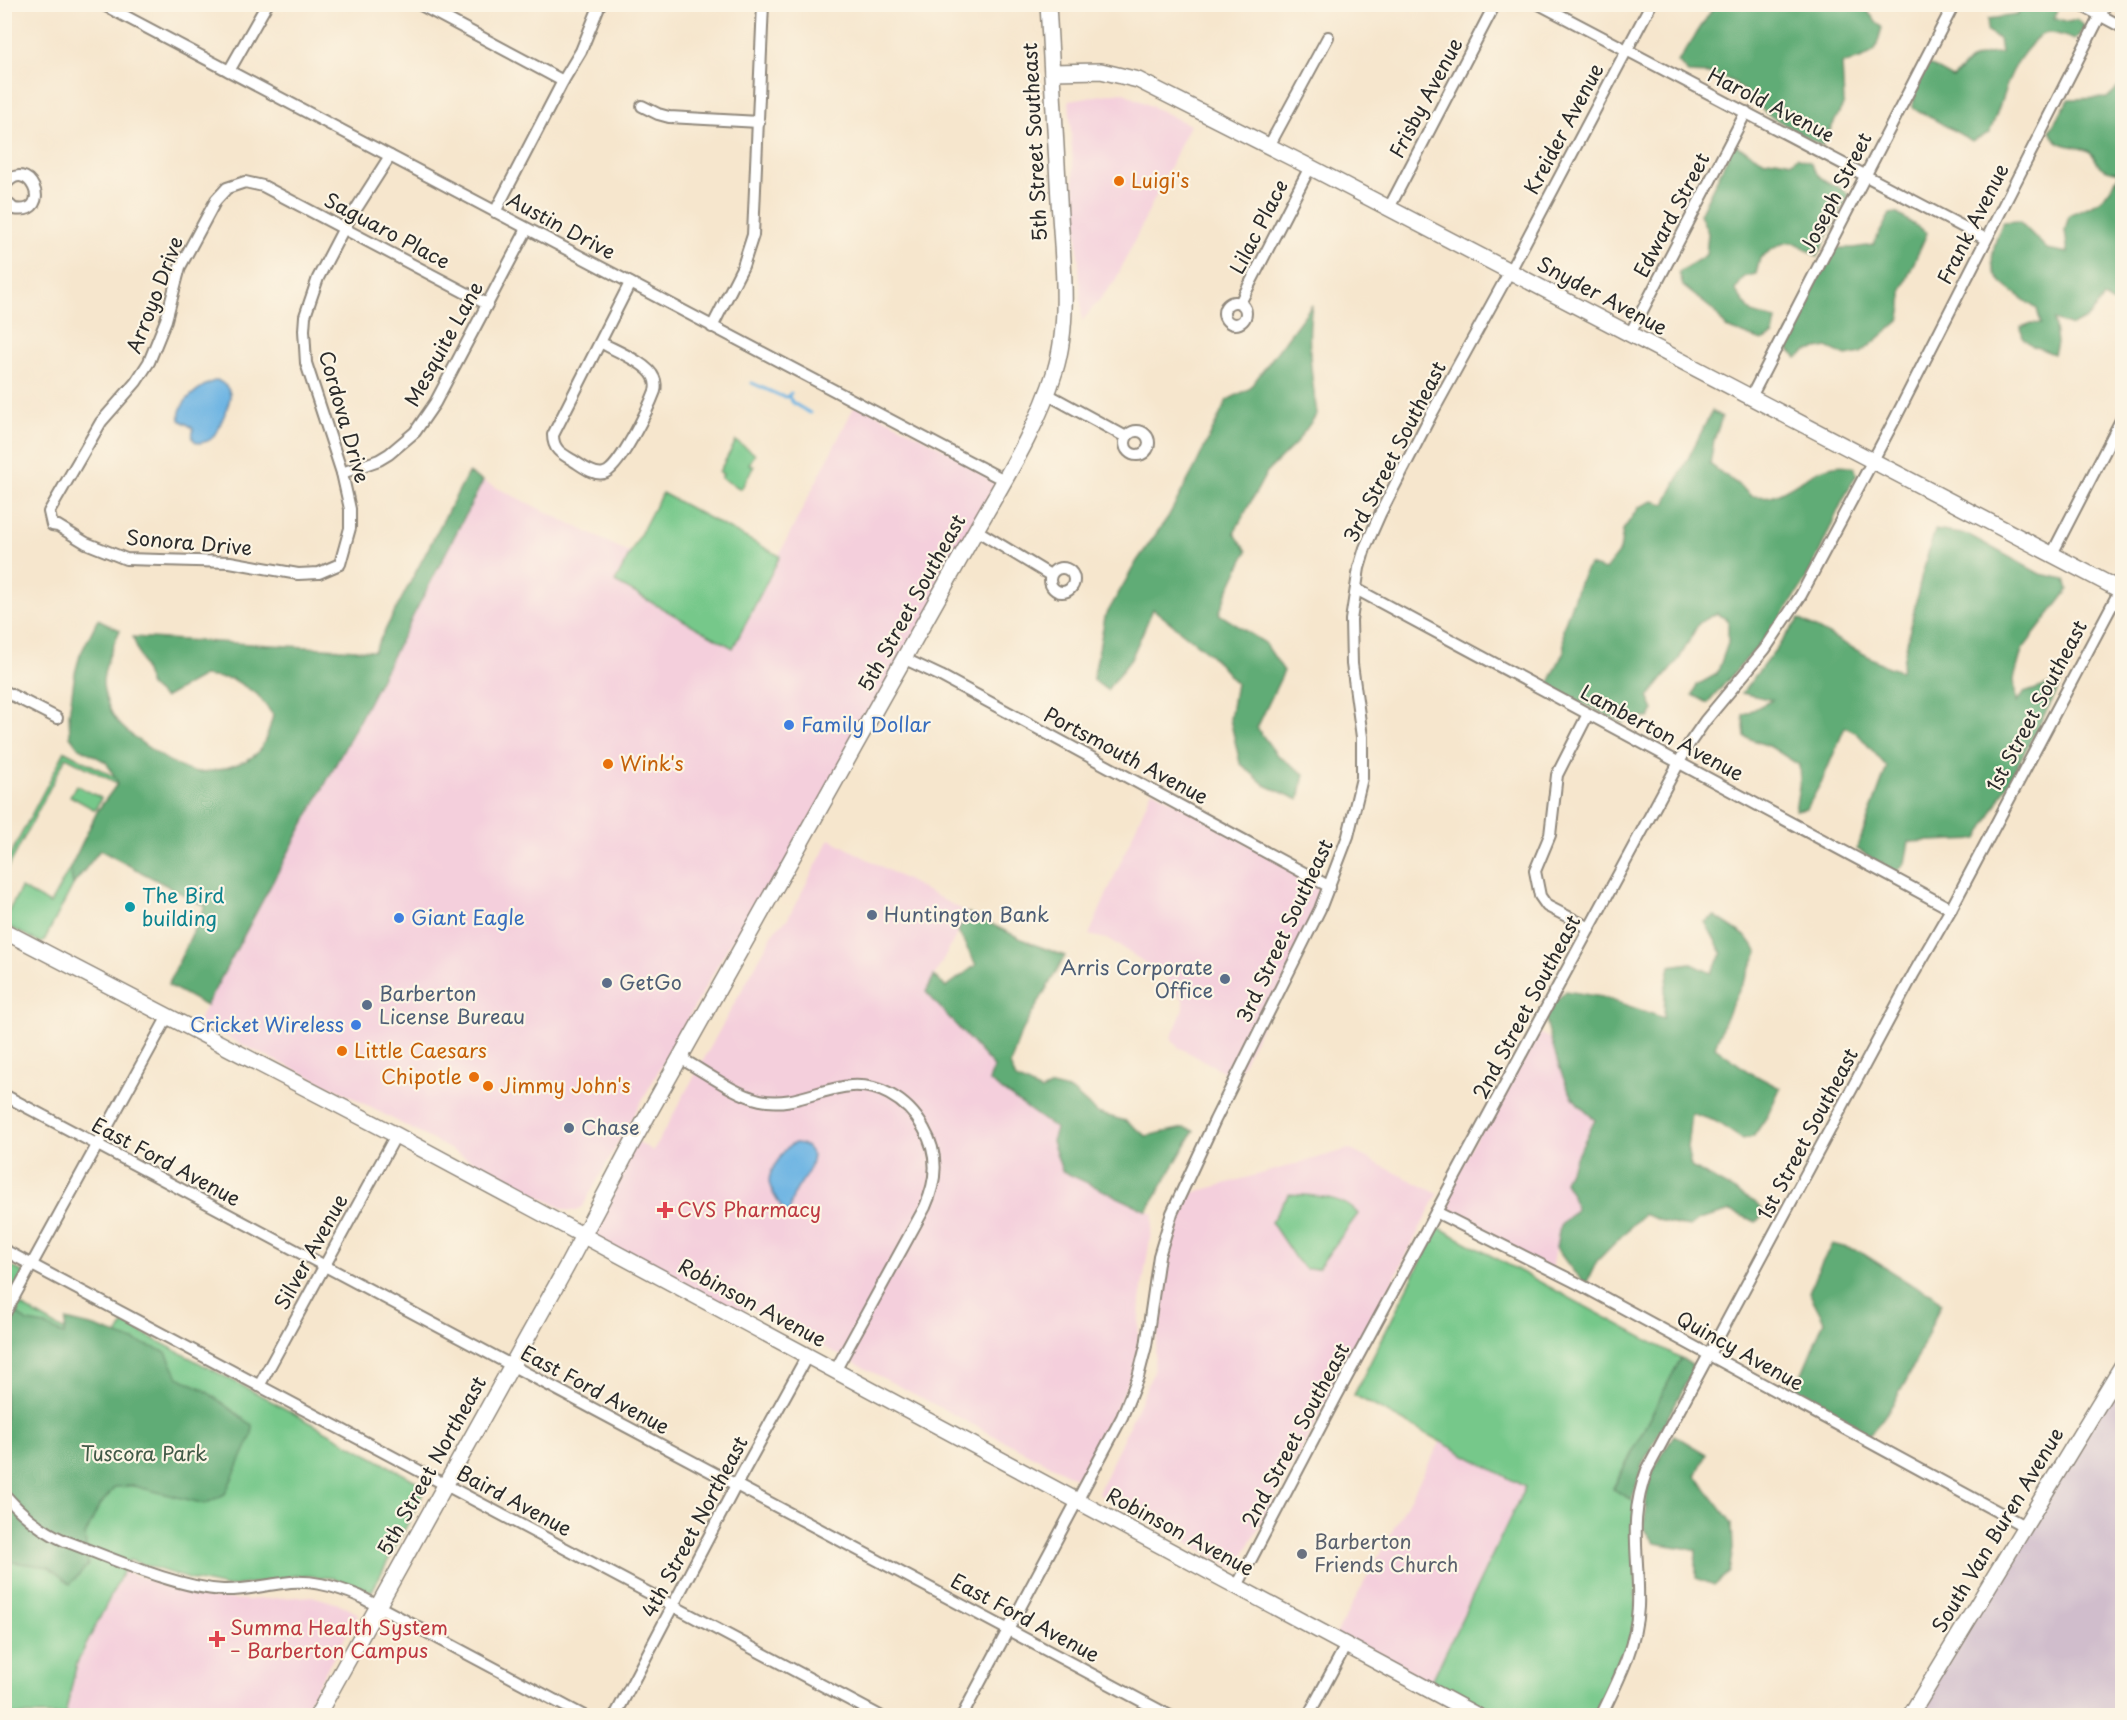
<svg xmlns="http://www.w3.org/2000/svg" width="2127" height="1720" font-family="'Playpen Sans',sans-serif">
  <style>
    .built { fill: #f4cfdc }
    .industrial { fill: #d0bdcc }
    .green { fill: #76c88a; stroke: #507a5a; stroke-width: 1.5 }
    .forest { fill: #60ac76; stroke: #466c50; stroke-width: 1.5 }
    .water { fill: #6bb3e3; stroke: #4b6f87; stroke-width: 1.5 }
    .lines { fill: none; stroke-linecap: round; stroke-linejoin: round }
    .stream { stroke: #6bb3e3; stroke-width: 3 }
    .street-casing { stroke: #90887c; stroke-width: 14 }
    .secondary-casing { stroke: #90887c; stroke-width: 18 }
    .street { stroke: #fff; stroke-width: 10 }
    .secondary { stroke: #fff; stroke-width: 15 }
    .food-dot { fill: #e8710a; stroke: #fcf5e5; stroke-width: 2 }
    .shop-dot { fill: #3f7fe0; stroke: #fcf5e5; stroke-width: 2 }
    .culture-dot { fill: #0f9aa8; stroke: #fcf5e5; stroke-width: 2 }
    .service-dot { fill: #5c6f8a; stroke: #fcf5e5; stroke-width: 2 }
    .health-dot { fill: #e0444e; stroke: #fcf5e5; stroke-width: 2 }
    .worship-dot { fill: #6b7280; stroke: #fcf5e5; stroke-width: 2 }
    .labels { text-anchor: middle; stroke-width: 4.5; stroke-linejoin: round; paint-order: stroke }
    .street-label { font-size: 20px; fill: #2b2b2b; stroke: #fcf5e5 }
    .food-label { font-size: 20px; fill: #c56008; stroke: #fcf5e5; text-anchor: start }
    .shop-label { font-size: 20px; fill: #366cbe; stroke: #fcf5e5; text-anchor: start }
    .culture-label { font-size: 20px; fill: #0d838f; stroke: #fcf5e5; text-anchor: start }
    .service-label { font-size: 20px; fill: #4e5e75; stroke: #fcf5e5; text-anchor: start }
    .health-label { font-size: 20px; fill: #be3a42; stroke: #fcf5e5; text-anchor: start }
    .park-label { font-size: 20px; fill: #425a48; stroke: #fcf5e5 }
    .worship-label { font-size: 20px; fill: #5b616d; stroke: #fcf5e5; text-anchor: start }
  </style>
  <rect width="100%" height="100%" fill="#fcf5e5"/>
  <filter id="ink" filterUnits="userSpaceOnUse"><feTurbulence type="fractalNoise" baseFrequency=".0167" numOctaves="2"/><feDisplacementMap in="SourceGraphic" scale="12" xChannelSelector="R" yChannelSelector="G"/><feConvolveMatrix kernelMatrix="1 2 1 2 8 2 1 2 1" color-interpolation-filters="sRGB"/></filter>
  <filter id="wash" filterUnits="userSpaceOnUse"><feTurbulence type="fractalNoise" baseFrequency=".008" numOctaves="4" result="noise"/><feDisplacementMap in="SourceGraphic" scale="24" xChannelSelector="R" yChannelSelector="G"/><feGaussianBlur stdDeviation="1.35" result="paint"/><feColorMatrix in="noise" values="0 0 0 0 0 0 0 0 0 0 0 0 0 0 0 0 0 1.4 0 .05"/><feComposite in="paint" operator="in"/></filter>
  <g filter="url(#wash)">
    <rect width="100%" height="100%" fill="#f6e6cd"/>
    <g class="built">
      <polygon points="1122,92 1190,125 1115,281 1082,321 1069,100"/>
      <polygon points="856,403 1004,480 744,944 733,938 583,1206 575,1211 565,1210 338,1090 197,1023 352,734 483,481 630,553 615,581 732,648"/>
      <polygon points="1152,790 1330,887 1236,1078 1178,1047 1171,1039 1184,1007 1183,999 1162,974 1110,940 1089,935"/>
      <polygon points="830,839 968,913 926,992 994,1067 990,1081 1056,1129 1062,1171 1154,1214 1140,1301 1137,1357 1122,1397 1079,1480 747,1307 741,1320 582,1236 634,1139 653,1151 775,930 788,918"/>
      <polygon points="1535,1030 1550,1039 1567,1086 1576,1101 1595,1120 1581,1146 1571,1192 1576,1209 1560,1226 1552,1270 1436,1212"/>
      <polygon points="1349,1149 1438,1194 1374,1317 1236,1569 1098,1493 1153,1373 1167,1239 1185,1195"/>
      <polygon points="1441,1441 1525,1486 1428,1689 1334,1638"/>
      <polygon points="123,1571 208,1598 247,1600 312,1596 342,1605 358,1614 301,1715 65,1716 77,1663"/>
    </g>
    <polygon class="industrial" points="2122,1365 2122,1715 1910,1716"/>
    <g class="green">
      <polygon points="736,441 755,454 749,464 754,466 741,489 721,478 723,474 719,472"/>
      <polygon points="662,493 780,556 733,648 615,582"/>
      <polygon points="65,751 126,783 44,941 41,943 5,925 5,918 21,888 50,904 117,783 66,757 5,874 5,865"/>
      <polygon points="76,785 101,798 95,810 70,796"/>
      <path d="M1289 1194C1310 1196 1344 1195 1358 1214L1318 1268 1306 1269 1297 1261 1271 1222Z"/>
      <polygon points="1438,1227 1681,1358 1613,1488 1637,1504 1635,1627 1601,1715 1478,1715 1428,1689 1525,1487 1354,1395"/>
      <polygon points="4,1262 33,1278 18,1304 106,1355 124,1323 262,1396 427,1487 372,1591 332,1578 296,1575 282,1579 226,1587 189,1579 129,1560 77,1663 65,1715 5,1715"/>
    </g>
    <g class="forest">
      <polygon points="1715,5 1862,5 1882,28 1875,51 1860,59 1842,64 1844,103 1822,146 1768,115 1734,82 1710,74 1688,73 1678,62"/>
      <path d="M2022 5H2059L2054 18 2069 22 2077 19 2085 27 2075 40C2064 36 2050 29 2039 36 2036 38 2032 43 2030 46 2006 71 2003 103 1989 133L1972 141 1912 107 1920 77 1928 64 1953 78C1969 60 1977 53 2001 53L1999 39 1987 32 1988 19 2017 15Z"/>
      <path d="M2122 84V303L2120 306 2104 298 2086 319 2072 326 2054 320 2057 343 2054 354 2033 346 2023 338 2021 327 2032 323 2041 324 2037 309C1997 280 1979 277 2003 222L2019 221 2047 249 2068 253 2065 231 2069 215C2078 210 2088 208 2096 203 2107 196 2113 185 2120 173 2115 172 2106 171 2101 167 2096 164 2095 155 2090 152 2076 144 2055 149 2050 130L2069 99 2107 98Z"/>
      <path d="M1734 144 1765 161 1776 159 1792 162 1797 157 1810 162C1822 186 1830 180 1849 194L1817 257C1790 236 1786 239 1760 258L1756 274 1744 277 1735 290 1752 313 1776 320 1773 335 1762 341 1727 328 1713 310 1683 286 1679 272 1706 255 1708 233 1700 214Z"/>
      <polygon points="1896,213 1927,233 1902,290 1902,307 1899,321 1861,353 1846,356 1827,347 1807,351 1797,358 1786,347 1788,332 1802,315 1807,297 1833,248 1853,248 1873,245 1890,214"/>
      <path d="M1312 305C1306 341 1312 379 1317 414L1296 443 1267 472 1234 533 1247 551 1226 595 1219 614 1265 643 1284 671 1257 728 1276 754 1304 774 1299 800 1265 785 1240 763 1230 719 1236 683 1211 655 1153 609 1131 659 1107 690 1093 680 1105 617 1137 561 1168 517 1195 467 1227 400 1249 389Z"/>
      <path d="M1712 411 1722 417 1714 440 1710 464C1724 476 1739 483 1751 496 1758 496 1768 498 1774 495 1801 485 1823 458 1854 467L1857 474C1837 506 1826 542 1808 575 1783 622 1743 662 1708 703L1693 695 1697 685 1717 674 1728 643V621L1717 613 1699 623 1679 659 1648 697 1654 710 1649 718 1632 717 1623 723 1547 687 1564 651 1563 628 1579 583 1589 565 1605 570 1620 551 1623 530 1639 507 1653 501 1665 504Z"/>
      <path d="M468 473 483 481 352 734 206 1006 168 985 205 906 100 850 73 885 70 868 98 810 118 783 106 762 78 747 70 736 69 714 75 673 80 655 98 619 120 630C113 646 104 665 103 682 103 693 110 713 117 721 128 735 179 772 197 772 212 773 247 764 257 753 266 743 270 728 273 715L257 694 233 679 203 676 164 698 150 686 133 637 374 651Z"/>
      <polygon points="1935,530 1969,535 2040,574 2065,579 2068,590 2022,650 2014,679 2016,702 2024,693 2063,680 1978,839 1909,842 1905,863 1896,873 1857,849 1887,767 1857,733 1845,727 1823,779 1807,808 1795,810 1800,781 1799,765 1771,747 1745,737 1743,715 1772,700 1742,693 1799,619 1888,667 1901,671 1922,574"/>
      <polygon points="968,913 1030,943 1065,956 1020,1035 1010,1065 1016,1079 1041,1091 1052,1086 1072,1091 1097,1113 1126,1121 1146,1136 1184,1128 1194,1131 1147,1211 1062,1171 1052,1141 1056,1129 989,1081 994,1067 926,992 934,976 946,987 976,965 958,931"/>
      <path d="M1715 916 1747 937 1758 952 1725 1019 1715 1047 1749 1072 1780 1088 1768 1115 1753 1137 1742 1139 1715 1121 1691 1113 1687 1148 1691 1167 1755 1202 1764 1213 1756 1222 1731 1211 1699 1220 1690 1227 1667 1223 1643 1214 1597 1261 1586 1284 1573 1271 1556 1248 1560 1226 1576 1209 1571 1192 1564 1181 1595 1120C1589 1114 1581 1108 1575 1100 1561 1082 1550 1036 1544 1013L1566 991 1602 997 1664 1018 1665 990 1670 966 1690 963 1711 973 1722 953 1705 922Z"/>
      <path d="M1832 1244 1859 1251 1912 1285 1933 1294 1941 1303C1924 1343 1900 1405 1868 1435L1794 1392 1824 1321 1809 1292 1816 1274Z"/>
      <polygon points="5,1302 27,1322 45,1325 64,1335 66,1320 95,1327 166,1352 178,1377 203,1389 252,1425 252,1435 225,1494 205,1504 134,1486 115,1487 98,1508 85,1536 88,1565 70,1584 49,1567 5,1561"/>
      <polygon points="1681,1358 1695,1367 1643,1463 1632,1500 1613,1489"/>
      <polygon points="1674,1435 1706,1454 1696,1476 1732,1523 1733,1549 1729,1572 1714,1585 1696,1578 1696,1550 1655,1543 1644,1528 1647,1489 1655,1467"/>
    </g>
    <g class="water">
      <path d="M217 380C223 383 229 387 230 394 231 403 218 431 212 438 208 442 204 442 199 443 190 440 193 436 193 428L180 420C176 402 202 385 217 380Z"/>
      <path d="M795 1143C805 1143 808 1148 813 1156 812 1160 811 1166 809 1170 801 1185 791 1193 790 1211L785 1214C772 1189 760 1184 779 1159 784 1151 786 1147 795 1143Z"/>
    </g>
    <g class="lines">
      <g class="stream">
        <polyline points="752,383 781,396 787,397 791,393"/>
        <polyline points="789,397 793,403 810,413"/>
      </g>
    </g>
  </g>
  <g filter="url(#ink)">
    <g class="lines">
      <g class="street-casing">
        <g id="street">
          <polyline points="102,4 1004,480"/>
          <polyline points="419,4 563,81"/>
          <polyline points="1539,4 1986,239"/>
          <polyline points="2079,4 2122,27"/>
          <polyline points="229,71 267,4"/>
          <polyline points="642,106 658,114 669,117 759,122"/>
          <polyline points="1269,146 1328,37"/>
          <polyline points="390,156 344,228 318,278 305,316 304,330 306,363 342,473 350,509 350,528 340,564 319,573 298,574 230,562 126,559 86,543 58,526 52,525 49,512 101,422 136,382 149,362 166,320 180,267 216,200 227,188 245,182 263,186 487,304"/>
          <path d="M4 187C27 151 57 216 14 209L4 200"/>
          <polyline points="1389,208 1495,4"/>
          <polyline points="495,212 563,81 581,51 600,4"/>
          <circle cx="1235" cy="313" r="11"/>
          <polyline points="1240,303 1310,167"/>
          <polyline points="712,327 743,266 753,235 763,4"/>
          <polyline points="1630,334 1746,112"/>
          <path d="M600 342C614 350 648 363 654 378 656 382 656 388 655 391 649 407 619 470 604 473 594 476 582 466 574 461 562 454 553 450 553 435L630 283"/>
          <polyline points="1047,394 1126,437"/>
          <polyline points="1751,397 1954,4"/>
          <circle cx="1137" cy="443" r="12"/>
          <polyline points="342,473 379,460 389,454 415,432 435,403 527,229"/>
          <polyline points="976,530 1050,575"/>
          <polyline points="2052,554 2122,418"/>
          <circle cx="1062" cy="580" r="12"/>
          <polyline points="1356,589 1951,909"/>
          <polyline points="905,659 941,676 1330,887"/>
          <polyline points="4,691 57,718"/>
          <polyline points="1588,714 1557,775 1550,835 1535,871 1540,896 1547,906 1590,928"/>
          <path d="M680 1058C704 1071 734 1094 760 1100 806 1110 841 1069 889 1094 904 1102 916 1114 924 1129 939 1155 937 1180 925 1207L835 1371"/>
          <polyline points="4,1095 1170,1716"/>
          <polyline points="1436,1212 1579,1284 2024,1526"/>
          <polyline points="4,1250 880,1716"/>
          <polyline points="4,1315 168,1016"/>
          <polyline points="259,1386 396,1135"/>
          <path d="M4 1494C22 1515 40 1530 65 1541 112 1558 174 1587 223 1590 243 1591 263 1585 283 1583 310 1579 334 1586 359 1596L584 1716"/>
          <polyline points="1237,1586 1336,1397 1689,744 1705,721 1765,649 1801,595 1895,419 2106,4"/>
          <polyline points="615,1716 736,1485 807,1356"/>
          <polyline points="962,1716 1122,1417 1138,1377 1146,1346 1159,1256 1172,1213 1215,1120 1320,909 1348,836 1362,778 1362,737 1352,664 1351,620 1359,568 1365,548 1380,514 1431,415 1510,271 1651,4"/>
          <polyline points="1308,1716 1346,1645"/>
          <path d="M1601 1716C1618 1681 1636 1647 1638 1607 1640 1555 1627 1523 1647 1470L1914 973 1951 909 2120 590"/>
        </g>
      </g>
      <g class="secondary-casing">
        <g id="secondary">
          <polyline points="1052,72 1101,71 1138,80 1310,167 2122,591"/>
          <polyline points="4,931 396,1135 1478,1716"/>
          <path d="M317 1716 567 1266 631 1145 976 530C1005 479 1038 427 1055 371 1071 319 1062 254 1059 200 1055 135 1052 69 1048 4"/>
          <polyline points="1910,1716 2122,1366"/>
        </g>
      </g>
      <use href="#street" class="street"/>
      <use href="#secondary" class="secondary"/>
    </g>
  </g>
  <g class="food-dot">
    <circle cx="1119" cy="181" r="6"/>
    <circle cx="608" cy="764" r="6"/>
    <circle cx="342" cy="1051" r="6"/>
    <circle cx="474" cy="1077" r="6"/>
    <circle cx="488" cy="1086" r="6"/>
  </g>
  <g class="shop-dot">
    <circle cx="789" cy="725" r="6"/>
    <circle cx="399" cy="918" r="6"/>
    <circle cx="356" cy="1025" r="6"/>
  </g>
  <circle class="culture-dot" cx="130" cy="907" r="6"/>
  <g class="service-dot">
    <circle cx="872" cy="915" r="6"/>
    <circle cx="1225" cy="979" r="6"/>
    <circle cx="607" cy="983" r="6"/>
    <circle cx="367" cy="1005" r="6"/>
    <circle cx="569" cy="1128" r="6"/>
  </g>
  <g class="health-dot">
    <path d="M662 1201h6v6h6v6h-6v6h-6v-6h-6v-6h6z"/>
    <path d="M214 1630h6v6h6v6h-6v6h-6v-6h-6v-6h6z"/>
  </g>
  <circle class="worship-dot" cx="1302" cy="1554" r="6"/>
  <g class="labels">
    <g class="street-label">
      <text transform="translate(1426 98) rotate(-62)" y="7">Frisby Avenue</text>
      <text transform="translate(1771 105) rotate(27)" y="7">Harold Avenue</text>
      <text transform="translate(1564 129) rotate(-62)" y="7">Kreider Avenue</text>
      <text transform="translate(1035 142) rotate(-93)" y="7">5th Street Southeast</text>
      <text transform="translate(1836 193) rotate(-63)" y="7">Joseph Street</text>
      <text transform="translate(1672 215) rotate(-62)" y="7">Edward Street</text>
      <text transform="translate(1973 224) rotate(-63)" y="7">Frank Avenue</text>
      <text transform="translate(561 226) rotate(28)" y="7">Austin Drive</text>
      <text transform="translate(1259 227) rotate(-63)" y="7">Lilac Place</text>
      <text transform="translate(387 231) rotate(28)" y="7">Saguaro Place</text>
      <text transform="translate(155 295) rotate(-69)" y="7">Arroyo Drive</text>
      <text transform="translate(1602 296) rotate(28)" y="7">Snyder Avenue</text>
      <text transform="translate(444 344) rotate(-61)" y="7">Mesquite Lane</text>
      <text transform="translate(344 417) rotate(74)" y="7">Cordova Drive</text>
      <text transform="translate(1395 452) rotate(-63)" y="7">3rd Street Southeast</text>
      <text transform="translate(189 543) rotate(5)" y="7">Sonora Drive</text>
      <text transform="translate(912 603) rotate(-61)" y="7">5th Street Southeast</text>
      <text transform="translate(2037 706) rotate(-62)" y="7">1st Street Southeast</text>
      <text transform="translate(1662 733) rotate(28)" y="7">Lamberton Avenue</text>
      <text transform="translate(1126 756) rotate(28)" y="7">Portsmouth Avenue</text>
      <text transform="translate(1285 931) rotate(-65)" y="7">3rd Street Southeast</text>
      <text transform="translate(1527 1007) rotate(-62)" y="7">2nd Street Southeast</text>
      <text transform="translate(1808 1134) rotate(-62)" y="7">1st Street Southeast</text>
      <text transform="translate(166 1162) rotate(28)" y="7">East Ford Avenue</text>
      <text transform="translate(311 1252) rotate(-61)" y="7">Silver Avenue</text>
      <text transform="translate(752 1303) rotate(28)" y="7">Robinson Avenue</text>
      <text transform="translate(1740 1351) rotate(29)" y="7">Quincy Avenue</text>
      <text transform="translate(595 1390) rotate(28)" y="7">East Ford Avenue</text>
      <text transform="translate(1296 1435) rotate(-62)" y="7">2nd Street Southeast</text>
      <text transform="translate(432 1466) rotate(-61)" y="7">5th Street Northeast</text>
      <text transform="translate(514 1501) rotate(28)" y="7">Baird Avenue</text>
      <text transform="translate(695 1527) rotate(-62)" y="7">4th Street Northeast</text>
      <text transform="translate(1998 1530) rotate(-59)" y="7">South Van Buren Avenue</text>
      <text transform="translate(1180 1532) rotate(28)" y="7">Robinson Avenue</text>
      <text transform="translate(1025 1618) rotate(28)" y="7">East Ford Avenue</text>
    </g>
    <g class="food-label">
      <text x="1131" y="188">Luigi's</text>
      <text x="620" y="771">Wink's</text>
      <text x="354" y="1058">Little Caesars</text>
      <text x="462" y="1084" text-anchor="end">Chipotle</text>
      <text x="500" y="1093">Jimmy John's</text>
    </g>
    <g class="shop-label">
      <text x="801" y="732">Family Dollar</text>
      <text x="411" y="925">Giant Eagle</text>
      <text x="344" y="1032" text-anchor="end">Cricket Wireless</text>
    </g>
    <g class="culture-label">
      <text x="142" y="903">The Bird<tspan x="142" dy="23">building</tspan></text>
    </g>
    <g class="service-label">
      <text x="884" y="922">Huntington Bank</text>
      <text x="1213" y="975" text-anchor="end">Arris Corporate<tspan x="1213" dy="23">Office</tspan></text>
      <text x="619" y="990">GetGo</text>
      <text x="379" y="1001">Barberton<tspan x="379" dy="23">License Bureau</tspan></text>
      <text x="581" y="1135">Chase</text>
    </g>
    <g class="health-label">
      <text x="677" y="1217">CVS Pharmacy</text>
      <text x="230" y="1635">Summa Health System<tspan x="230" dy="23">– Barberton Campus</tspan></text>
    </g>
    <g class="park-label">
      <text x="144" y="1461">Tuscora Park</text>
    </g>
    <g class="worship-label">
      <text x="1314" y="1549">Barberton<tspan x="1314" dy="23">Friends Church</tspan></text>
    </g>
  </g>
  <rect width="2127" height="1720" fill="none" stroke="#fcf5e5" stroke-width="24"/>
</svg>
